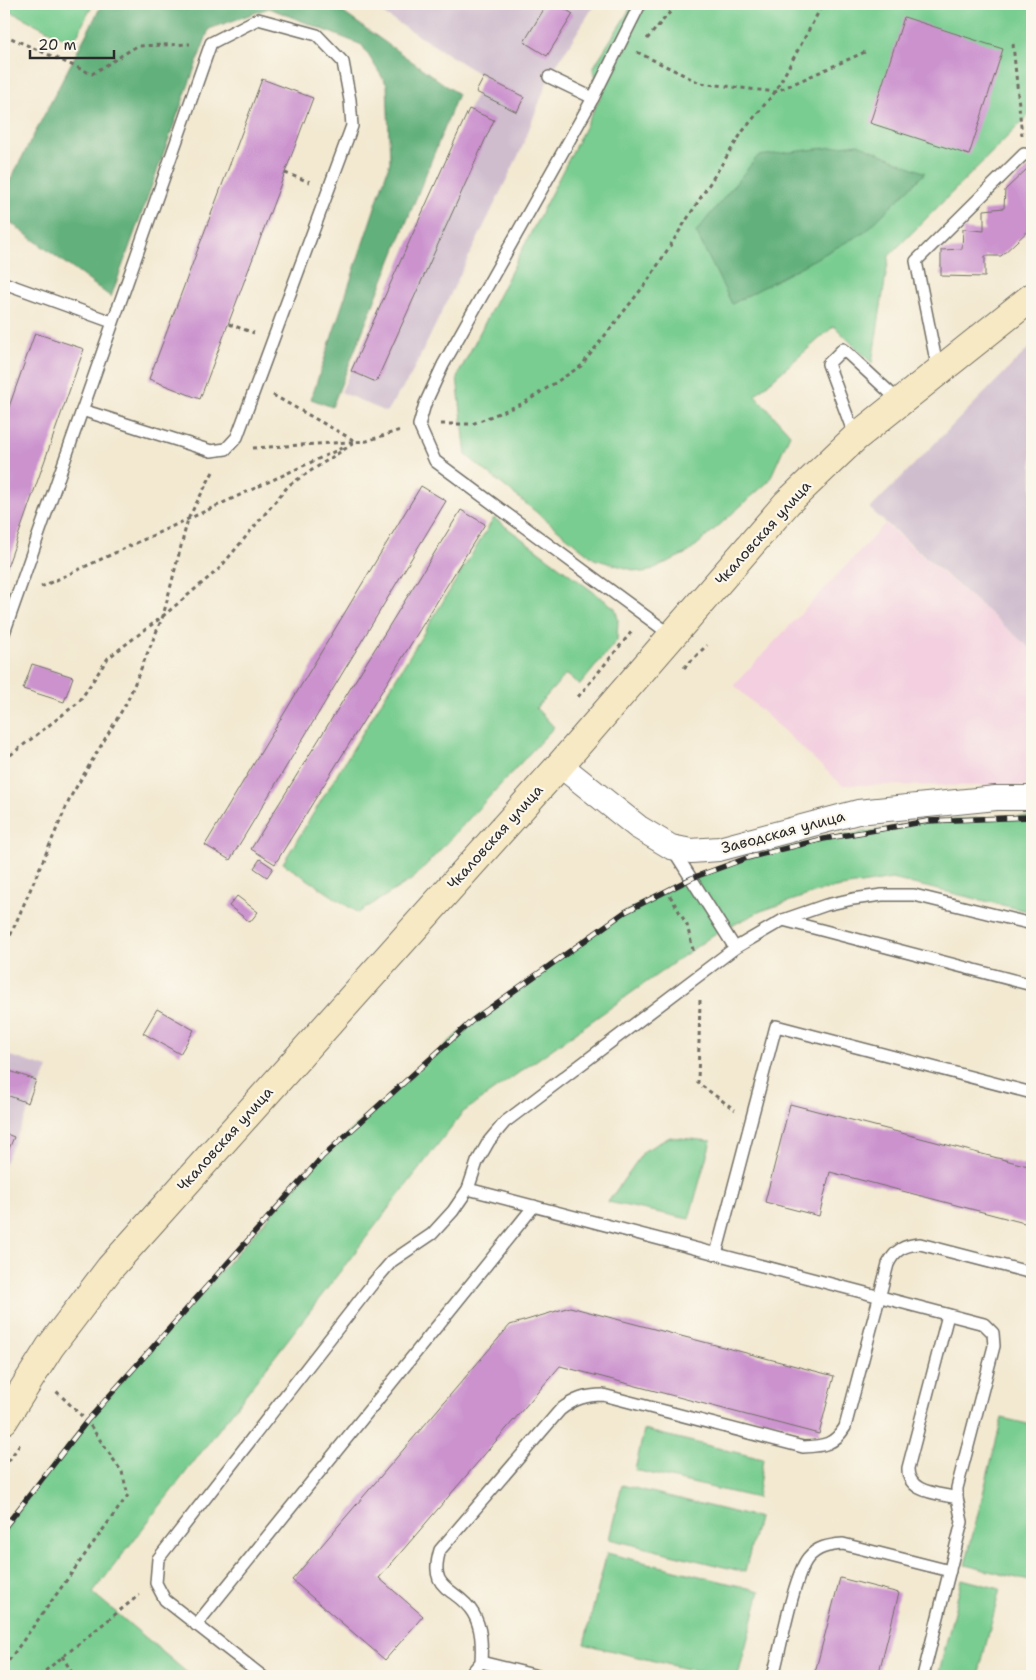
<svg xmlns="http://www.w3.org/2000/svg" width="1036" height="1680" font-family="'Shantell Sans',sans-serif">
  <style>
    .built { fill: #f3cfdf }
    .industrial { fill: #cfbdce }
    .green { fill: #79cd91; stroke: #527c5e }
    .forest { fill: #62b07b; stroke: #466e53 }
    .building { fill: #cb92ce }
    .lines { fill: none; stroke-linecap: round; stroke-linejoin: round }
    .lane-casing { stroke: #716e65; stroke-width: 14 }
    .street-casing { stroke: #716e65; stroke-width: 26 }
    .secondary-casing { stroke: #716e65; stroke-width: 30 }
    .path { stroke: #716e65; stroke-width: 3; stroke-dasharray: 4 4; stroke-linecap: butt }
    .lane { stroke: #fff; stroke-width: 11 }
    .street { stroke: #fff; stroke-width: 24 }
    .secondary { stroke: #f7e9c3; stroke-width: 28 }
    .rail-casing { stroke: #2b2b2b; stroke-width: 5.5 }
    .rail { stroke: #fbf7ec; stroke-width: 4; stroke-dasharray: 11; stroke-linecap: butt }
    .labels { text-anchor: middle; stroke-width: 4.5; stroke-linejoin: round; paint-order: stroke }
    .street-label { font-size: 15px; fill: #2b2b2b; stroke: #fbf7ec }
  </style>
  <rect width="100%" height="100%" fill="#fbf7ec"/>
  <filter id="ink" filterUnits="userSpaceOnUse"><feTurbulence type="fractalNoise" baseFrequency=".02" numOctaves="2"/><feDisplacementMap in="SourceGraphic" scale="10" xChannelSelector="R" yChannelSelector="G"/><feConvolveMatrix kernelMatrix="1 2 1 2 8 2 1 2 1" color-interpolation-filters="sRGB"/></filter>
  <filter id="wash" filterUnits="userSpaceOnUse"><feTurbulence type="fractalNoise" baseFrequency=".0096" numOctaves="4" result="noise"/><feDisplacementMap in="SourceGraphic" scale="20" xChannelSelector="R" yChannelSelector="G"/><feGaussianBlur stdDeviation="1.12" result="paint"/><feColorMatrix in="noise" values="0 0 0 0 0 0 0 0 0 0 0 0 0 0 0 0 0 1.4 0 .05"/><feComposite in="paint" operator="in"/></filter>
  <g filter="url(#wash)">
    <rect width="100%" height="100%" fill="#f3e9d1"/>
    <polygon class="built" points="885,524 1032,650 1032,786 842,785 734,685"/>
    <g class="industrial">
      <polygon points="368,4 595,4 549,77 521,150 410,377 386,412 341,392 484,77"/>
      <polygon points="1032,345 1032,650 870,509"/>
      <polygon points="4,1054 48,1068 4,1165"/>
    </g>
    <g class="green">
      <polygon points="4,4 93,4 73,43 4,8"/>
      <polygon points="633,4 1032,4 1032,112 889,256 872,363 834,326 755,395 790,434 769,481 689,552 644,573 594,559 466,455 457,377 601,96 593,68"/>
      <polygon points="494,518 615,608 618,619 617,640 580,685 566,674 536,708 554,727 414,878 358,913 283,863"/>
      <polygon points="1000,817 1032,817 1032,912 892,879 823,890 761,911 713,935 462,1113 93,1593 191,1676 4,1676 4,1528 87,1421 323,1156 473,1020 625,912 692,878 747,858 823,839 928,821"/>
      <polygon points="670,1137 711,1141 689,1219 608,1202 644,1151"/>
      <polygon points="1002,1418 1032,1425 1032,1568 1029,1581 965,1565"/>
      <polygon points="644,1430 763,1459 757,1498 635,1470"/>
      <polygon points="622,1485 758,1518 745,1572 609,1539"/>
      <polygon points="607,1553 760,1591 738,1676 716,1676 584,1644"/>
      <polygon points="962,1579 1000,1589 978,1676 938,1676"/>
    </g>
    <g class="forest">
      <polygon points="102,4 331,4 458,94 332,407 311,399 390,162 387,85 362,45 269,8 209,29 111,297 4,218 4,192"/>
      <polygon points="858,144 925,173 865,232 732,304 696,232 758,156"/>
    </g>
    <g id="blocks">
      <g class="building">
        <polygon points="547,4 557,4 573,14 547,56 524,42"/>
        <polygon points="904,17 1003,49 969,155 870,123"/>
        <polygon points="484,77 524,97 517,112 476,92"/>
        <polygon points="262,79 313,98 200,399 149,379"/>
        <polygon points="469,109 494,120 376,382 351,371"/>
        <polygon points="1030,166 1032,169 1032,227 1001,256 985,256 985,277 941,276 941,250 962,249 963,229 984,231 984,210 1004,208 1005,190"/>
        <polygon points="35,333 84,349 4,576 4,421"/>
        <polygon points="421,486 446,501 230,860 205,845"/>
        <polygon points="461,510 485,524 275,864 251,849"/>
        <polygon points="32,664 73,677 64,702 23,689"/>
        <polygon points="260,859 273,868 267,877 254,868"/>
        <polygon points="237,896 258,912 250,922 229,906"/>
        <polygon points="157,1009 194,1030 180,1054 143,1033"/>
        <polygon points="4,1069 36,1080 28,1103 4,1094"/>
        <polygon points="790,1104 1032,1167 1032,1225 830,1172 819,1216 765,1202"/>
        <polygon points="4,1133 14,1137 4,1161"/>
        <polygon points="570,1307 834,1376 819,1434 560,1366 379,1578 423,1616 385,1660 292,1580 510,1325"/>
        <polygon points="840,1578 899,1593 878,1676 814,1676"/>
      </g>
    </g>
  </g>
  <g filter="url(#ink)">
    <use href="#blocks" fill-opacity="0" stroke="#716e65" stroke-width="1"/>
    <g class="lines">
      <g class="lane-casing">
        <g id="lane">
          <polyline points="549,77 593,98 443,365 425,404 419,425 435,461 671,635"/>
          <polyline points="593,98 640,4"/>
          <polyline points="4,283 112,322"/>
          <polyline points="938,371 916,261 1024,154 1032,156"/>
          <polyline points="855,437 828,364 843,349 899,401"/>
          <polyline points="4,633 211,43 258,19 317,35 343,62 350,100 352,126 237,437 226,449 211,451 82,410"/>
          <polyline points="672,848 735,948"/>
          <polyline points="783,920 1032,985"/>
          <polyline points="468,1189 984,1324 993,1333 994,1346 957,1488 957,1498"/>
          <polyline points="716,1254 776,1026 1032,1093"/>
          <polyline points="196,1625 534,1206"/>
          <polyline points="481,1662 538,1676"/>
          <polyline points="262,1676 165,1600 156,1583 158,1559 373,1283 392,1261 432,1234 453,1211 468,1189 477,1162 489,1141 505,1122 735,948 783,920 826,905 853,899 882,895 914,895 1032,924"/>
          <path d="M469 1676 481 1662C482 1645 482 1628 473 1613 457 1586 427 1593 440 1550L560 1410C574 1399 586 1395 603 1395L803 1447C824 1446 834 1445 845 1427L888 1264C895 1250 904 1245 920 1244L1032 1273"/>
          <path d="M773 1676C780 1651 794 1575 808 1558 817 1547 829 1545 843 1544L950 1571"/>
          <path d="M923 1676 962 1522 957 1498C938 1493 907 1493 908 1468L948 1315"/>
        </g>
      </g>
      <g class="street-casing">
        <polyline id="street" points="560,765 638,827 671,847 691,851 719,849 858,812 996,798 1032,798"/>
      </g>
      <g class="secondary-casing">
        <polyline id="secondary" points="4,1420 50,1347 110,1268 560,765 787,503 856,437 1032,297"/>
      </g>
      <g class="path">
        <polyline points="4,35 92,74 137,46 190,44"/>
        <polyline points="647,39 677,4"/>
        <polyline points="1013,44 1022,136"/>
        <polyline points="637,52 700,83 775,92 867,51"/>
        <polyline points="285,173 310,182"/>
        <polyline points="229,324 254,333"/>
        <polyline points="273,395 355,441"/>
        <polyline points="441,424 472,424 524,403 581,366 647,282 743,131 775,92 823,4"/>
        <polyline points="253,448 367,441 400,430"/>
        <polyline points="41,587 344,447"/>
        <polyline points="684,668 707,645"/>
        <polyline points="578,697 633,630"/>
        <polyline points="4,760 79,702 108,658 163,616 219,569 289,485 354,443"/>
        <polyline points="666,889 687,925 694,954"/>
        <polyline points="4,950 71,796 127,702 163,616 188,519 214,470"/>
        <polyline points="700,1000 698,1083 735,1110"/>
        <polyline points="4,1468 20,1444"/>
        <polyline points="62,1656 74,1676"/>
        <polyline points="4,1667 128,1495 122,1472 87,1421 56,1391"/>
        <polyline points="39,1676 139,1595"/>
      </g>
      <use href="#lane" class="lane"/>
      <use href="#street" class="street"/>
      <use href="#secondary" class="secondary"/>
      <g class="rail-casing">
        <polyline id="rail" points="4,1528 87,1421 323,1156 473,1020 625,912 692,878 747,858 823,839 928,821 1032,817"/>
      </g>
      <use href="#rail" class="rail"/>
    </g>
  </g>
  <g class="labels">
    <g class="street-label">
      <text transform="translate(763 533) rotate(-48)" y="5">Чкаловская улица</text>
      <text transform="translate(783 832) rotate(-15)" y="5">Заводская улица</text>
      <text transform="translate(495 837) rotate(-48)" y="5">Чкаловская улица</text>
      <text transform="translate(225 1139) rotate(-48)" y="5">Чкаловская улица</text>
    </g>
  </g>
  <rect width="1036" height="1680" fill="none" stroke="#fbf7ec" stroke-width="20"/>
  <path d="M30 50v8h84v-8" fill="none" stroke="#2b2b2b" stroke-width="2.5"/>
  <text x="38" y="50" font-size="15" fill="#2b2b2b" stroke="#fbf7ec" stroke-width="4" paint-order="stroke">20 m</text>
</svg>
